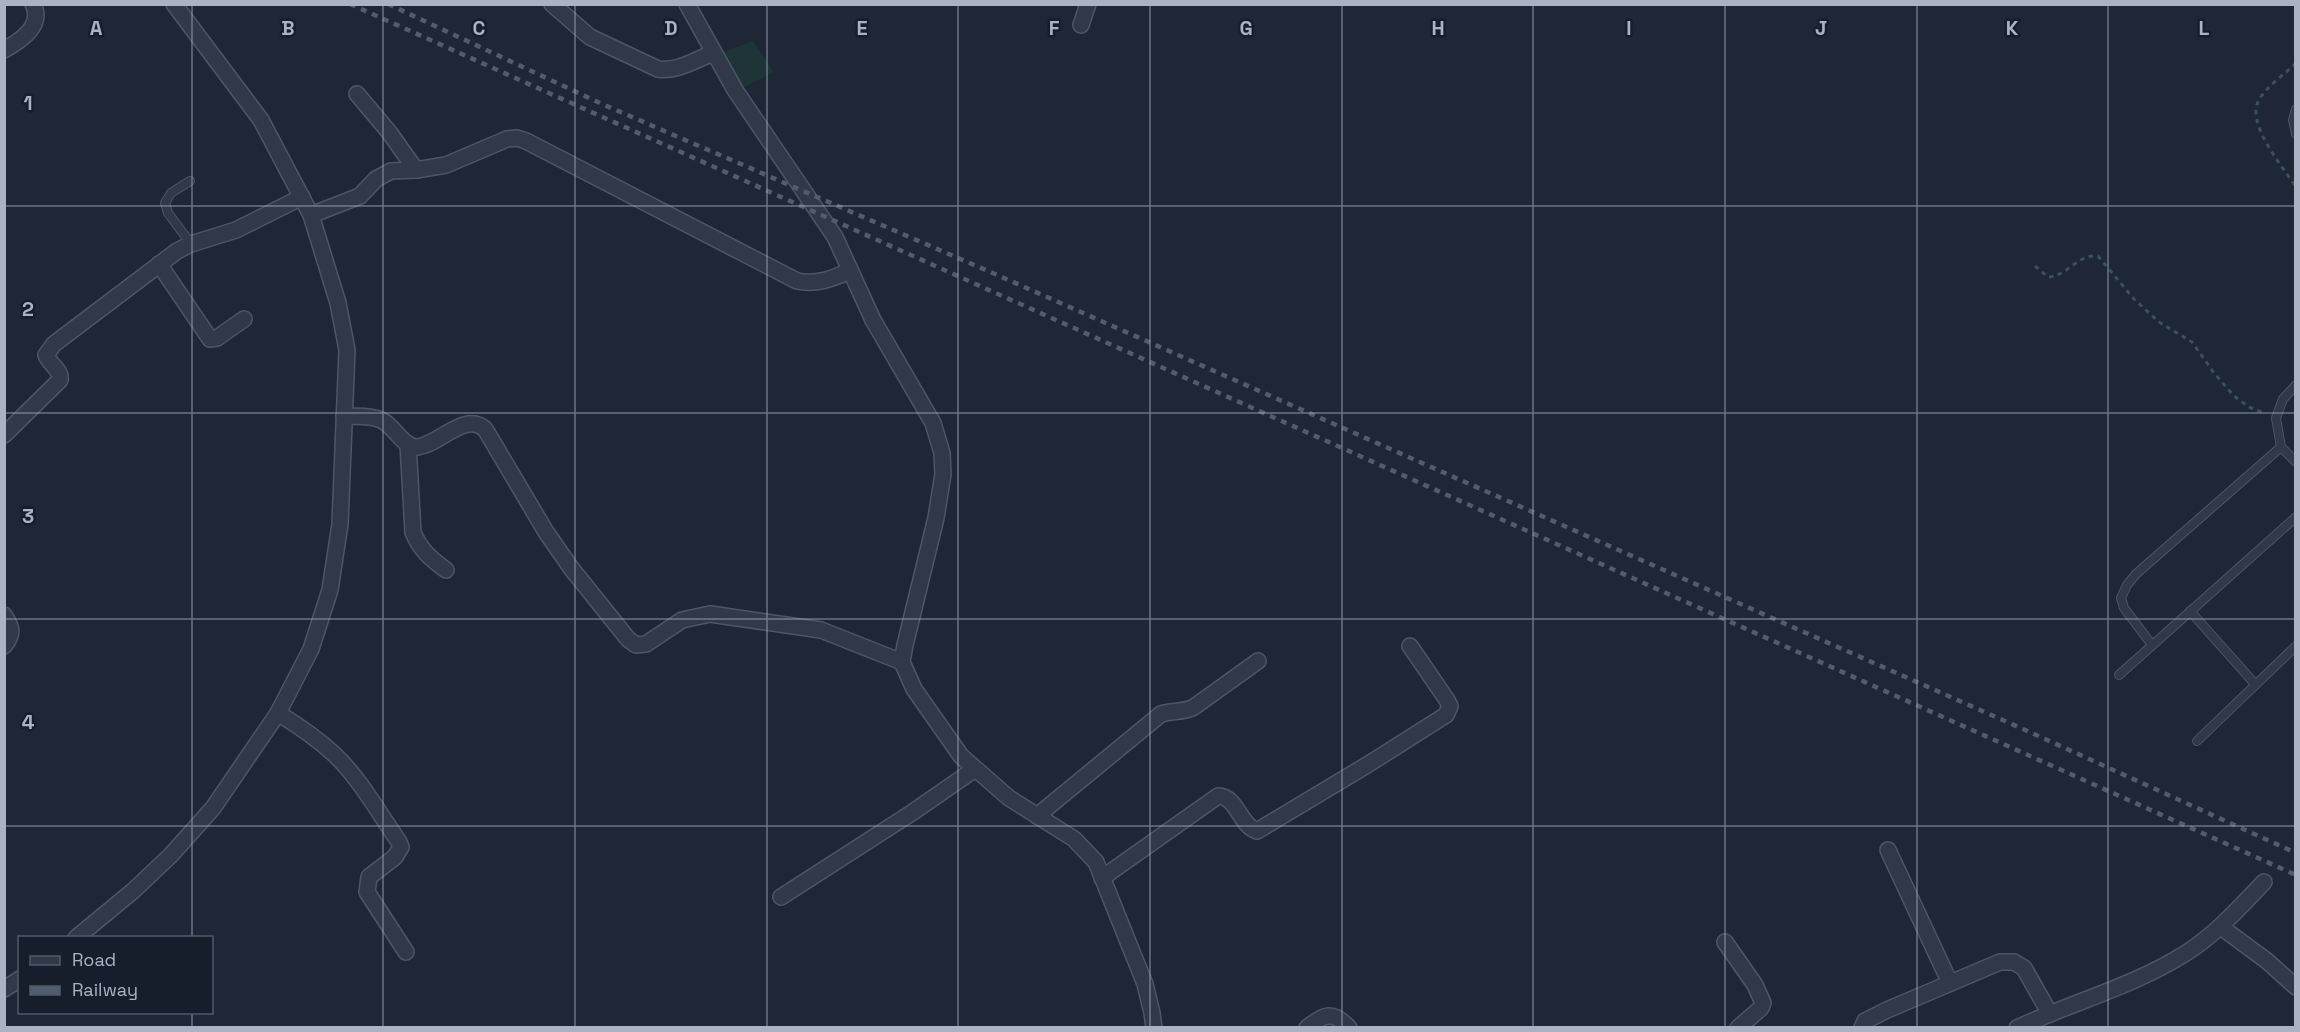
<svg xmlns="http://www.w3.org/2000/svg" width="2300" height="1032" font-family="'Space Grotesk',sans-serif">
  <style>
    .green { fill: #1f3437 }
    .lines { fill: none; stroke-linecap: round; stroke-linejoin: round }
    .service-casing { stroke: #4d5665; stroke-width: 10 }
    .minor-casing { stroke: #4d5665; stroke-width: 18 }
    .path { stroke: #3c5155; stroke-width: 3; stroke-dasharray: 4.5 4.5; stroke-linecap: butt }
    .service { stroke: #303947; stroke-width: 8 }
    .minor { stroke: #303947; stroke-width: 15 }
    .rail { stroke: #515c6e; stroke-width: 4.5; stroke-dasharray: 6 6; stroke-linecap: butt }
    .grid { fill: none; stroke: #a9b3c4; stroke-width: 1.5; stroke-opacity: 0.55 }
    .grid-label { font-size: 20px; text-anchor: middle; font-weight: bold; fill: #a9b3c4; stroke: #161e2b; stroke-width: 5; stroke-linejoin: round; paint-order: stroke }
  </style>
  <rect width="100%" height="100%" fill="#1d2736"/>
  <polygon class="green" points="753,41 774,72 742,88 719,54"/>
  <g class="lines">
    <g class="service-casing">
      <g id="service">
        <polyline points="2296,109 2293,120 2296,134"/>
        <polyline points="190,181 171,193 165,203 168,213 191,244"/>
        <polyline points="2296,385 2283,399 2276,418 2281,447 2296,462"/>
        <polyline points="2190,611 2255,684"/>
        <polyline points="2152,645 2124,608 2121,598 2127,585 2136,574 2281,447"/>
        <polyline points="2119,675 2296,517"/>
        <polyline points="2197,741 2296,646"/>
      </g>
    </g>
    <g class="minor-casing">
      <g id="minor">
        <path d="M552 4 590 37 658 69C677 72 695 60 713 53"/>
        <polyline points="687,4 735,90 835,237 873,320 933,423 942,453 943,474 936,518 905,645 902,662 914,689 961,756 1009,798 1074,839 1096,862 1145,984 1152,1013 1154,1028"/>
        <polyline points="1081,25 1088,4"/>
        <path d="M4 50C20 41 44 26 33 4"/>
        <polyline points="357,94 389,132 416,170"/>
        <path d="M311 215 360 196 376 179 391 171 416 170 446 165 507 139 517 138 526 141 797 281C817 285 831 279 850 271"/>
        <polyline points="159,264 210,339 217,338 244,319"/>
        <path d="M344 416C356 417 370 415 381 420 394 425 403 448 417 447 439 445 465 411 485 429L546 532 571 568 628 639 636 645 646 644 682 620 710 614 821 630 902 662"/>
        <path d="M4 435 60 380C62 370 49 364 46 355L54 344 177 251 191 244 236 230 302 197"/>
        <path d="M408 444 413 532C420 550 431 559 446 570"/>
        <path d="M4 615C12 627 14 634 4 646"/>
        <path d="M278 713C298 726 317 738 335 755 360 779 379 813 399 842L401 847 395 857 369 877 367 892 406 952"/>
        <path d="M1037 816 1161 714C1172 710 1183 713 1194 707L1258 661"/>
        <polyline points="1888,850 1950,983"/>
        <path d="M1102 878 1218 796C1237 796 1240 826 1257 831L1367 765 1446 715 1450 706 1447 700 1410 646"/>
        <polyline points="781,897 913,812 975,769"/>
        <polyline points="2221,927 2267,961 2296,987"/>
        <polyline points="76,938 133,891 171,855 213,808 278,713 311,649 330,590 340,524 347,350 338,303 311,215 261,120 174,4"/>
        <polyline points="1725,942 1755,985 1763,1003 1761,1008 1738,1028"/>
        <polyline points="4,989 20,979"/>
        <path d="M1307 1028C1324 1014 1333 1010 1349 1028"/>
        <polyline points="1862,1028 1865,1021 1887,1010 2000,962 2014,962 2024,968 2050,1014"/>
        <path d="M2017 1028C2073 1002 2134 986 2186 953 2216 934 2240 907 2264 882"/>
      </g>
    </g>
    <g class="path">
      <path d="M2296 63C2286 73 2265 88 2259 100 2245 123 2283 167 2296 187"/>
      <path d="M2035 266 2048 277C2068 276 2077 254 2098 256L2134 299 2159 322 2192 342 2214 373 2234 396 2249 407 2264 413"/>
    </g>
    <use href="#service" class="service"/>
    <use href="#minor" class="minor"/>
    <g class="rail">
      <polyline points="350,4 2296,875"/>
      <polyline points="388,4 602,104 995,274 2023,729 2296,853"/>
    </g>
  </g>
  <path class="grid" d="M192 4V938M383 4V1028M575 4V1028M767 4V1028M958 4V1028M1150 4V1028M1342 4V1028M1533 4V1028M1725 4V1028M1917 4V1028M2108 4V1028M4 206H2296M4 413H2296M4 619H2296M4 826H2296M192 1012V1028"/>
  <g class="grid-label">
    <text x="96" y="35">A</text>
    <text x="288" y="35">B</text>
    <text x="479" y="35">C</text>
    <text x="671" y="35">D</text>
    <text x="862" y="35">E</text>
    <text x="1054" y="35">F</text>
    <text x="1246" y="35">G</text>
    <text x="1438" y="35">H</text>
    <text x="1629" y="35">I</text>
    <text x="1821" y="35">J</text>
    <text x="2012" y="35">K</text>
    <text x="2204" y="35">L</text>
    <text x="28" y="110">1</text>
    <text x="28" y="316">2</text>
    <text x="28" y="523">3</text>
    <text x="28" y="729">4</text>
  </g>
  <rect width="2300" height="1032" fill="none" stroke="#a9b3c4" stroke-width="12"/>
  <rect x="18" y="936" width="195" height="78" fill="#161e2b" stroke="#515a68" stroke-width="1.5"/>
  <rect x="30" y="956" width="30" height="9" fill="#303947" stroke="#515a68" stroke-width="1.5"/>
  <text x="72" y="966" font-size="18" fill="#a9b3c4">Road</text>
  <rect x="30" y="986" width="30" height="9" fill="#515c6e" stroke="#515a68" stroke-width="1.5"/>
  <text x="72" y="996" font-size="18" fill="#a9b3c4">Railway</text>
</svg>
